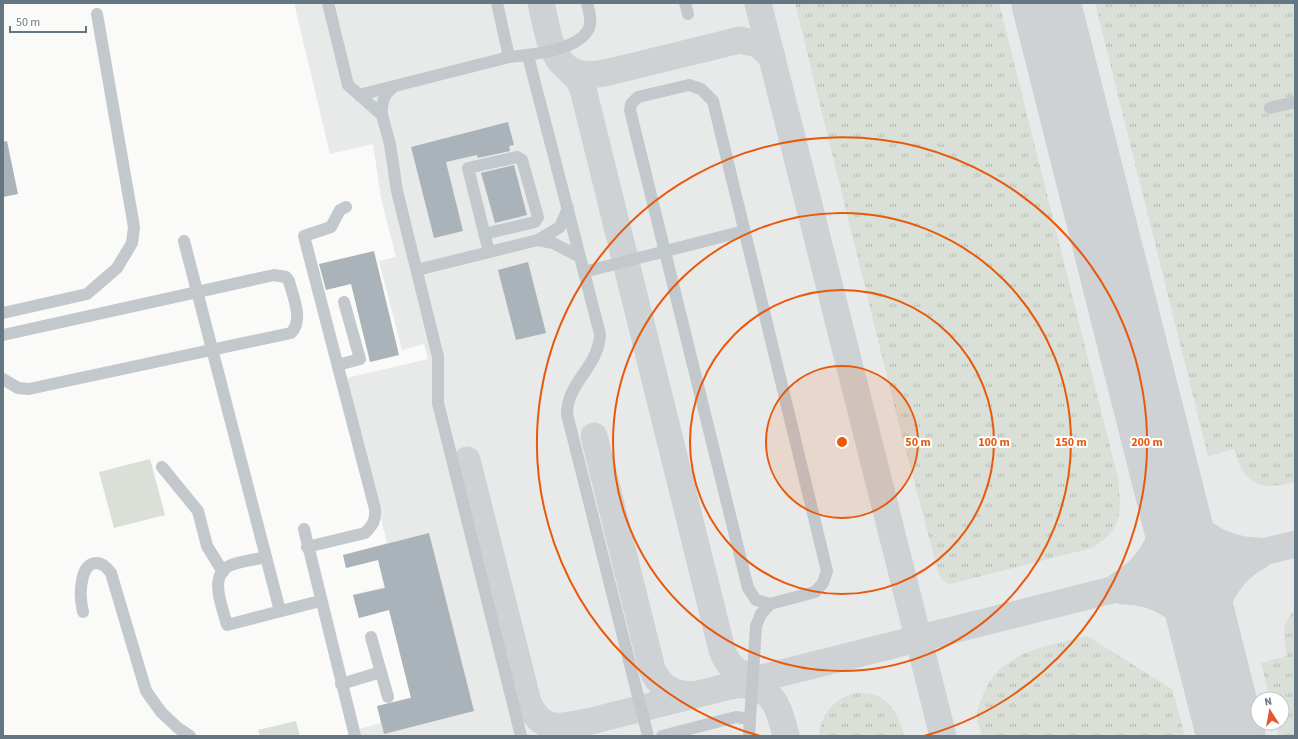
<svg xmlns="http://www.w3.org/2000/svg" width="1298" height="739" font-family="'Source Sans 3',sans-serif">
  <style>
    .built { fill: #e8e9e9; fill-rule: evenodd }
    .grass { fill: url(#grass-tufts) }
    .pitch { fill: #dadfd7 }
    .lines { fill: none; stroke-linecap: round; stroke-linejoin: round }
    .taxiway { stroke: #ced2d4; stroke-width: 27 }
    .runway { stroke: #ced2d4; stroke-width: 69 }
    .building { fill: #aab3b9 }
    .minor { stroke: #c3c8cc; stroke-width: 12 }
    .ring { fill: none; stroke: #e8590c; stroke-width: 2 }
    .centre { fill: #e8590c; stroke: #fff; stroke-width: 2 }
    .ring-label { font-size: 12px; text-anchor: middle; font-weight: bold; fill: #e8590c; stroke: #fff; stroke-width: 4; stroke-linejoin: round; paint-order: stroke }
  </style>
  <defs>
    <pattern id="grass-tufts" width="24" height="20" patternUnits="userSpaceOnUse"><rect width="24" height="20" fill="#dadfd7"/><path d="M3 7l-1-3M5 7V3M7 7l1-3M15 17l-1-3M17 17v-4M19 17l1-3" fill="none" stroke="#b4b9b4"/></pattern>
  </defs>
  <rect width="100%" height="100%" fill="#fafaf8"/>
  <path class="built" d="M294 3H1295V736H361L359 729 381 723 377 706 411 697 389 610 359 618 353 595 384 587 378 560 346 568 343 555 387 543 347 378 428 359 424 344 402 350 379 261 396 257 381 198 373 144 330 154ZM1258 699H1282V723H1258Z"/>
  <g class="grass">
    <path d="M795 3H999L1118 478C1121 511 1124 529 1092 548L950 584 945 582 939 575 895 409Z"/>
    <path d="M1095 3H1295V482C1259 491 1245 486 1234 449L1208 456Z"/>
    <path d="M1295 610V736H1279L1276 723H1282V699H1270L1261 663 1287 656C1284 638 1280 624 1295 610Z"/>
    <path d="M1087 636 1172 689 1185 736H982C981 730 977 722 977 715 977 708 981 701 983 695 999 651 1048 646 1087 636Z"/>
    <path d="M854 693C885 691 897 708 904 736H819C821 714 833 700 854 693Z"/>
  </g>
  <g class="pitch">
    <polygon points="150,459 165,515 114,528 99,472"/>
    <polygon points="296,721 300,736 260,736 258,730"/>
  </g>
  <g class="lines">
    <g class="taxiway">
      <path d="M541 3C550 42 553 83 605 73L740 40 758 44 772 57"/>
      <polyline points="758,3 943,736"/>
      <path d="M566 67 579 80 583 89 722 650C728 668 742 678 761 678"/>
      <path d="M594 436 652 669C659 687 674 695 693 695"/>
      <path d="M467 460 528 702C542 735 563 727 591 721L1295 544"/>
      <path d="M1169 491C1186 526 1218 550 1258 551"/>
      <path d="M1119 585C1154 566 1169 529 1169 491"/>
      <path d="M1123 591C1160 590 1196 616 1209 651"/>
      <path d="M1209 651C1209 613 1224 574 1259 556"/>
      <path d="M735 685C772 682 779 707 786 736"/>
    </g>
    <polyline class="runway" points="1046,3 1231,736"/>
  </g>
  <g class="building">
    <polygon points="508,122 514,145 509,146 510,151 478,158 477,155 446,162 463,231 434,238 411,147"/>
    <polygon points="7,141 18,194 3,197 3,142"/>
    <polygon points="514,165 527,215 495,223 481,173"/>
    <polygon points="374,251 399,355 370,362 351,284 326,290 319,264"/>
    <polygon points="528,262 546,333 516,340 498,270"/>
    <polygon points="429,533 474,711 384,734 377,706 411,698 389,610 359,618 353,595 385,588 378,560 346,568 343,555"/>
  </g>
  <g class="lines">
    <g class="minor">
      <polyline points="328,3 348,85 382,115 390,144 397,191 438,357 438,403 521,736"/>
      <polyline points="497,3 509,57"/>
      <polyline points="685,3 688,14"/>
      <path d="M528 56 600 334C599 367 567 382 567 414L648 736"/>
      <polygon points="689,85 701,89 713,101 827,571 823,583 815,592 770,604 756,600 748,588 630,110 631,104 638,97"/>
      <path d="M359 95 509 57C531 55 580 50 589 28 592 20 589 11 587 3"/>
      <polyline points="1270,108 1295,102"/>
      <path d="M382 115C381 102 384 93 395 86"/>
      <polyline points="484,234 535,222 538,217 522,160 517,157 468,168 489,252"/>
      <polyline points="538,240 560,227 568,208"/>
      <polyline points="184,241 280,611"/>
      <polyline points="417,270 538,240 553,243 580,257"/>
      <polyline points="584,272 744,231"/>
      <polyline points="3,313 87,294 117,268 132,243 134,227 97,14"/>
      <path d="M3 335 274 275 286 277 289 281C293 297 304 320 291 333L29 389 18 388 3 379"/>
      <polyline points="338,365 360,359 344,302"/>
      <polyline points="162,467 198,511 207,546 223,572"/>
      <polyline points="304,529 355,736"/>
      <path d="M307 547 365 533C373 525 376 520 375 509L304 236 331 227 340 210 346 207"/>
      <path d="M266 557C254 560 239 561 229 566 208 577 223 608 227 625L320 601"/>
      <path d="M83 612C81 603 80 590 82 581 85 562 99 556 111 573L146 691 161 712 178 728 190 736"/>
      <polyline points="371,637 388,697"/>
      <polyline points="341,684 381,672"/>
      <polyline points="662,736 736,717 749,719"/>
      <polyline points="749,736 756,626 761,614 770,604"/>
    </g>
  </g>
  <circle cx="842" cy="442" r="76" fill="#e8590c" fill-opacity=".12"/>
  <g class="ring">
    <circle cx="842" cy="442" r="76"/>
    <circle cx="842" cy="442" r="152"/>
    <circle cx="842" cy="442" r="229"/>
    <path d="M760 736A305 305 0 1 1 924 736"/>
  </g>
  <circle cx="842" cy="442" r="6" class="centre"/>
  <g class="ring-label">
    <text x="918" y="446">50 m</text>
    <text x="994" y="446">100 m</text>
    <text x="1071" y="446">150 m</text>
    <text x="1147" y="446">200 m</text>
  </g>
  <rect width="1298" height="739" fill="none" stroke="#657683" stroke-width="8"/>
  <g transform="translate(1270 711) rotate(349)"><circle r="19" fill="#ffffff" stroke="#c1c8cd"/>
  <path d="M0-3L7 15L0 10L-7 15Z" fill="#e4572e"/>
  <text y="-6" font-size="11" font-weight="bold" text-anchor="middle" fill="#657683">N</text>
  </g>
  <path d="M10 26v6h76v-6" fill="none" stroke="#657683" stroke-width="2"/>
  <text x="16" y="26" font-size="12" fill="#657683" stroke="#ffffff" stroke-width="3" paint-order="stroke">50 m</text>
</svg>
